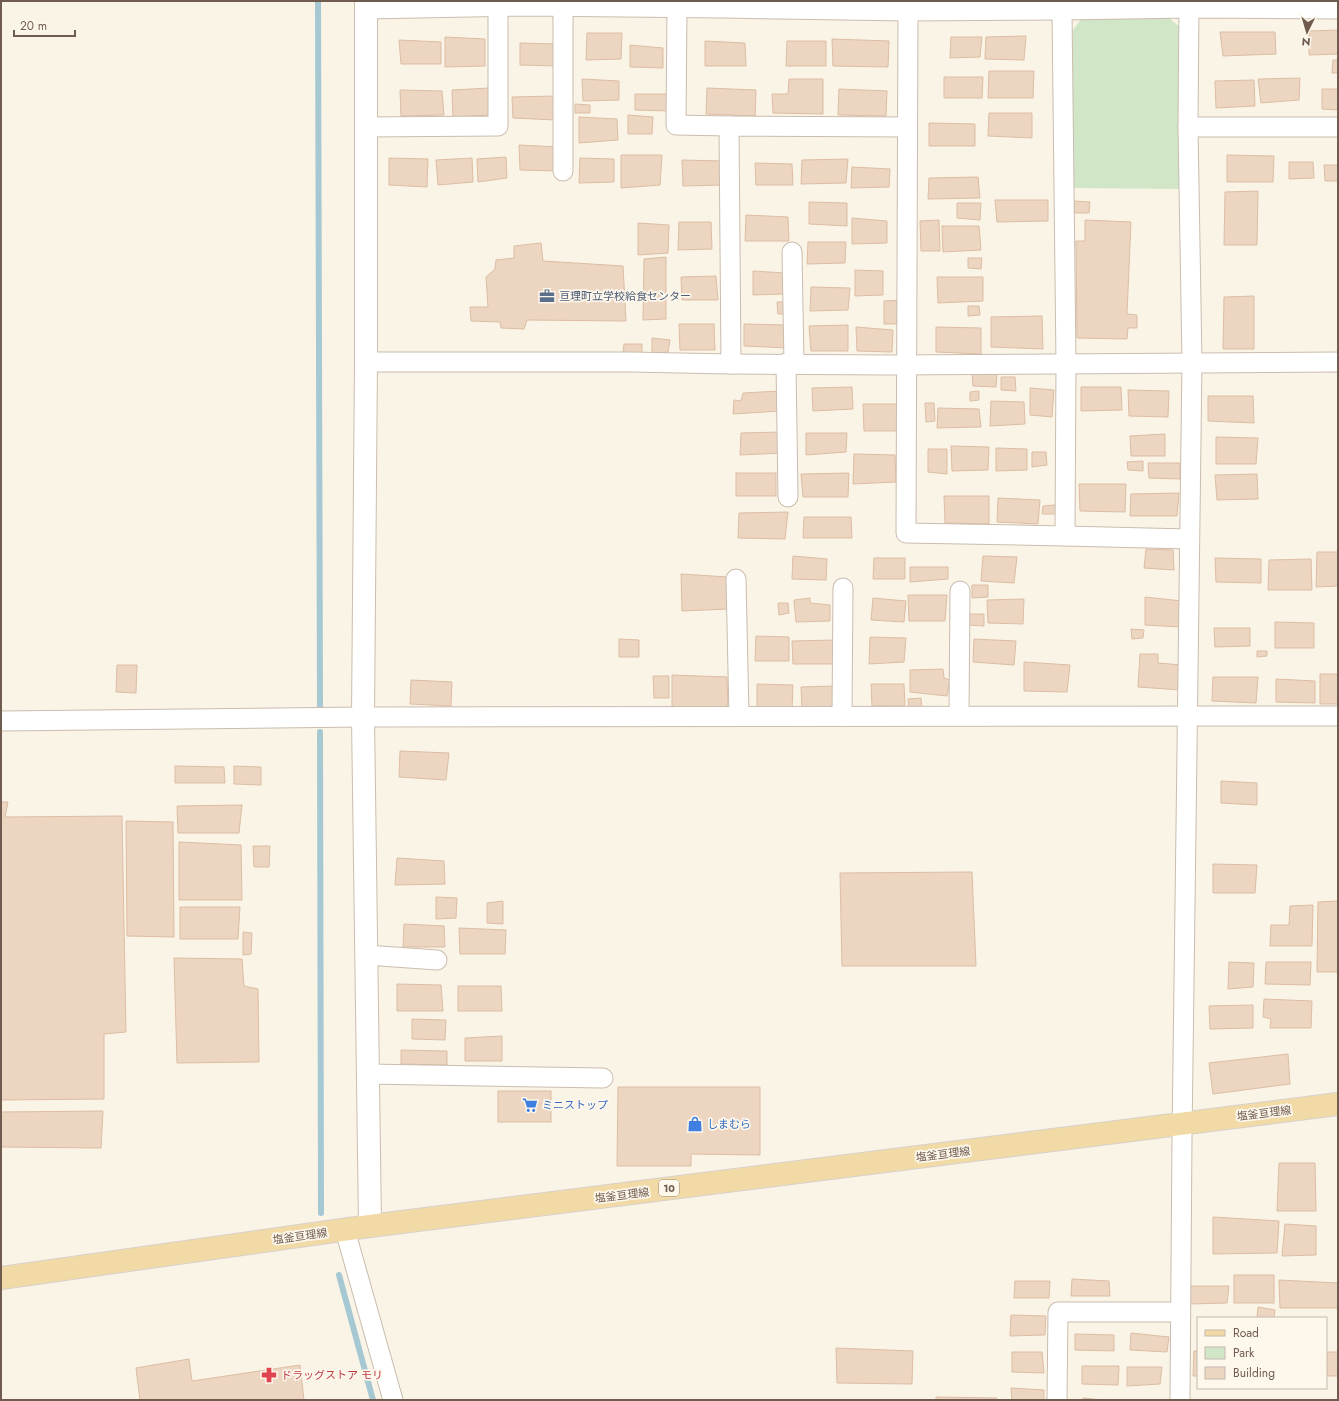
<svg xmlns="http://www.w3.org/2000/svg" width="1339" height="1401" font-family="Jost,'Noto Sans JP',sans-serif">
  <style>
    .green { fill: #d1e6c7 }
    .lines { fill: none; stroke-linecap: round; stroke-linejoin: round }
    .stream { stroke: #a5c8d2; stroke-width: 6 }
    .building { fill: #ecd5c1; stroke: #ddbda3 }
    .street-casing { stroke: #cabcae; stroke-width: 21 }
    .secondary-casing { stroke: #cdbdac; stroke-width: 24 }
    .primary-casing { stroke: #d7d1cd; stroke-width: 24 }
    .street { stroke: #fff; stroke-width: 19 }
    .secondary { stroke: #fff; stroke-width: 22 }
    .primary { stroke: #f1daa6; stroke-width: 22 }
    .labels { text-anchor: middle; stroke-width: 3.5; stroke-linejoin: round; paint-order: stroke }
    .shield { fill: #fdf7ec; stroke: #9a8a7d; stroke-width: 1 }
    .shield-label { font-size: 10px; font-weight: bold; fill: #705c4e }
    .service-label { font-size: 11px; fill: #4e5e75; stroke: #fdf7ec; text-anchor: start }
    .shop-label { font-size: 11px; fill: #366cbe; stroke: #fdf7ec; text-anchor: start }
    .street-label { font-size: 11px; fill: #705c4e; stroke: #fdf7ec }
    .health-label { font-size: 11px; fill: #be3a42; stroke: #fdf7ec; text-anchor: start }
  </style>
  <rect width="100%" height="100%" fill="#faf4e7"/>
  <polygon class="green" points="1168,17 1182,29 1179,189 1073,188 1073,30 1082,18"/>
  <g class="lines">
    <g class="stream">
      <polyline points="318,1 320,706"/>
      <polyline points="320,732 321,1213"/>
      <polyline points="339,1275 373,1400"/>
    </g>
  </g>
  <g class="building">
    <polygon points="1338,30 1338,54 1309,55 1309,31"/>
    <polygon points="1220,32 1275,32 1276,54 1223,56"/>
    <polygon points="587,33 622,33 621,59 586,60"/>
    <polygon points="1026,36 1024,60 985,59 986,37"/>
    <polygon points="445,37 485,39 485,66 445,67"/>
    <polygon points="951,37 982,37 980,57 950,58"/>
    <polygon points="832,39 889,41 888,67 833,66"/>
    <polygon points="399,40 441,42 441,64 401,64"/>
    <polygon points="705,41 745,43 746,66 705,66"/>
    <polygon points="787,41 826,41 826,66 786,66"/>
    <polygon points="520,43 557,44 556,66 520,65"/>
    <polygon points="630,45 663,48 663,68 630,67"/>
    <polygon points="1333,60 1338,60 1338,73 1332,73"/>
    <polygon points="989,71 1034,71 1033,98 988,98"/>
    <polygon points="944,77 983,77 982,98 944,98"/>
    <polygon points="1300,78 1299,100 1261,103 1258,79"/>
    <polygon points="582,79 619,81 619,100 583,101"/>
    <polygon points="789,79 823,79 823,114 773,113 772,94 788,94"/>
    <polygon points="1254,80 1255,106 1216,108 1215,81"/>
    <polygon points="489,88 490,115 453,117 452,90"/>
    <polygon points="707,88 756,90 755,116 706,114"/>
    <polygon points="839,89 887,91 886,116 838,115"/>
    <polygon points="1322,89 1338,89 1338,110 1322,109"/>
    <polygon points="400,90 442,91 444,115 401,116"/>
    <polygon points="635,94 670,94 671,111 635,110"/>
    <polygon points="556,96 555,120 513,118 512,97"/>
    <polygon points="575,104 590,105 590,113 575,113"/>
    <polygon points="989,113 1032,113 1032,138 988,136"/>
    <polygon points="628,115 653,117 652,134 628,134"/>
    <polygon points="579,117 617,119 618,140 579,143"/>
    <polygon points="929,123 975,124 975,146 929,146"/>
    <polygon points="519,145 558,147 558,171 520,170"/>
    <polygon points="621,155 662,155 660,185 621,188"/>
    <polygon points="1227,155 1274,156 1273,182 1227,182"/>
    <polygon points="506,157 507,178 478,182 477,159"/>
    <polygon points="389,158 428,159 427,187 389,185"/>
    <polygon points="472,158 473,182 438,185 436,160"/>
    <polygon points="580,158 614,159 614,182 579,183"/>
    <polygon points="848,159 846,183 801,184 802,160"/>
    <polygon points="682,160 723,161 723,185 683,186"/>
    <polygon points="1289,162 1313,162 1314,178 1289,179"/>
    <polygon points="755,163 792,164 793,185 756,185"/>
    <polygon points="1324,165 1338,165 1338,181 1325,181"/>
    <polygon points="852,167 890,169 889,187 851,188"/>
    <polygon points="978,177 980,198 928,199 929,178"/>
    <polygon points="1258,191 1257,245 1224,245 1225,192"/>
    <polygon points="995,200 1048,200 1048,221 997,222"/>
    <polygon points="1074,201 1090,202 1089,213 1074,213"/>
    <polygon points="809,202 847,203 847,226 809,224"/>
    <polygon points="957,203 981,203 980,220 957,218"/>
    <polygon points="746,215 788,217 789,241 745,241"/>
    <polygon points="852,218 887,221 887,243 852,244"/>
    <polygon points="939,220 940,251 921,251 920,221"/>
    <polygon points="1085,220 1131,222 1127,314 1137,315 1137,328 1128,328 1127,339 1077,338 1076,241 1085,241"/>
    <polygon points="679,222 711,222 712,249 678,250"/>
    <polygon points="638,223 669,225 668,253 638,255"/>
    <polygon points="942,226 979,226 981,250 943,252"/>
    <polygon points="808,242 846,242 845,263 807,264"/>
    <polygon points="541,243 543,261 623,266 626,321 527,320 524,329 501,328 500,322 471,321 470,307 488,307 486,277 495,269 496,260 514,258 514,246"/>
    <polygon points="666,257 666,319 643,320 644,259"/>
    <polygon points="968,258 982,258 981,269 968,268"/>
    <polygon points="855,270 883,271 883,295 855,296"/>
    <polygon points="753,271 785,273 783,294 753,295"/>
    <polygon points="716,276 718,300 682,300 681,277"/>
    <polygon points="937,277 983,277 983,301 938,303"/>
    <polygon points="811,287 850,288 848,310 810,311"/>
    <polygon points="1254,296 1254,349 1223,349 1224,297"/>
    <polygon points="902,300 901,324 884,324 884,301"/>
    <polygon points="777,302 788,302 789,314 778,314"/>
    <polygon points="968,306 979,306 980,315 968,316"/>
    <polygon points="1042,316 1043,349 991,347 991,317"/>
    <polygon points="679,324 714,324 715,350 680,350"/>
    <polygon points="744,324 788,325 788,348 744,346"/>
    <polygon points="848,325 848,351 811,351 809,326"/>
    <polygon points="856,327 893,330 892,352 857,351"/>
    <polygon points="936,327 981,328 981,354 936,352"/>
    <polygon points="652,338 670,340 668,352 652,353"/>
    <polygon points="624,344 642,344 642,353 623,353"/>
    <polygon points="972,373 997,374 996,387 973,386"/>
    <polygon points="1001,377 1015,377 1016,391 1001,390"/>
    <polygon points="852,387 853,409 813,411 812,388"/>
    <polygon points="1081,387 1121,387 1122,410 1081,411"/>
    <polygon points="1030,388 1054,390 1052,417 1030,415"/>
    <polygon points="1128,390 1169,391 1168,417 1129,416"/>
    <polygon points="780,391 780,411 733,414 734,400 741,401 743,393"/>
    <polygon points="979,391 979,400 970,401 970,392"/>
    <polygon points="1208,396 1253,396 1254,423 1208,421"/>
    <polygon points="991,401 1024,402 1025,424 990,426"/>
    <polygon points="925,403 934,403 935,421 926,422"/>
    <polygon points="863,404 898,404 898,431 864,431"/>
    <polygon points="938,408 979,409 981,427 937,428"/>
    <polygon points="782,432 782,453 740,455 741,433"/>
    <polygon points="806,433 847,433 846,452 806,455"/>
    <polygon points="1165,434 1165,456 1131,456 1130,436"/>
    <polygon points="1216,437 1258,438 1256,464 1216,464"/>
    <polygon points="951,446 989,447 988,470 952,471"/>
    <polygon points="996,448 1027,449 1027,470 996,471"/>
    <polygon points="928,449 947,449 947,474 928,472"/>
    <polygon points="1032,452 1046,452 1047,465 1032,467"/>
    <polygon points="854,454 895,455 896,482 853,484"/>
    <polygon points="1143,461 1143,471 1128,470 1127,462"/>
    <polygon points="1148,463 1180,463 1180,479 1149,478"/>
    <rect x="736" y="473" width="40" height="23"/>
    <polygon points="849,473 848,497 803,497 801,474"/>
    <polygon points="1257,474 1258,499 1217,500 1215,475"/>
    <polygon points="1079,484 1126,484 1125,512 1080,511"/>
    <polygon points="1179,493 1177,516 1130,516 1131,494"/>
    <polygon points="944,496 989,496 989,524 945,523"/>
    <polygon points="998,498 1040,500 1038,524 997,522"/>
    <polygon points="1055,505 1056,514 1042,514 1043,506"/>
    <polygon points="788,512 785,539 738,538 739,513"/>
    <polygon points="804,517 851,517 852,538 803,538"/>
    <polygon points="1146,549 1173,550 1174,570 1144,568"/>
    <polygon points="1317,552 1338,552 1338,586 1316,587"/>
    <polygon points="793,556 827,559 826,580 792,579"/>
    <polygon points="983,556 1017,557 1014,583 981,581"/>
    <polygon points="874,558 905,558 905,579 873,579"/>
    <polygon points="1215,558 1261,559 1261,583 1216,582"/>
    <polygon points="1311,559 1312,590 1268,590 1269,560"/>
    <polygon points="910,567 948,567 948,579 910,582"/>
    <polygon points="681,574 728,577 728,609 682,611"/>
    <polygon points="972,585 988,585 988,597 972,598"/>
    <polygon points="908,595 947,595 945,621 909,621"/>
    <polygon points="1145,597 1182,601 1181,627 1145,625"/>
    <polygon points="810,598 810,603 830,605 830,621 796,622 794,600"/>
    <polygon points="873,598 906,601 904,622 871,620"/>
    <polygon points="1024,599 1023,624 988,623 987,600"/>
    <polygon points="778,603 788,603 789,613 779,615"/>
    <polygon points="970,614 984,614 984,626 968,625"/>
    <polygon points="1275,622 1314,623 1314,648 1275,648"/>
    <polygon points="1214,628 1250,628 1250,646 1215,647"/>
    <polygon points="1131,629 1144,630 1143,638 1132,639"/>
    <polygon points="756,636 789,637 789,661 755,661"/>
    <polygon points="870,637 906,638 904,662 869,664"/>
    <polygon points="619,639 639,640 639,657 619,657"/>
    <polygon points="974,639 1016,641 1014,665 973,662"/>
    <polygon points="835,640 836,664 793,664 792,641"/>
    <polygon points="1257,651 1267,651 1267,656 1257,657"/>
    <polygon points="1140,654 1158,654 1158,663 1182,665 1181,690 1138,687"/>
    <polygon points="1024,662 1070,665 1067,692 1024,691"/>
    <polygon points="117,665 137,665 136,693 116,692"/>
    <polygon points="943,669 944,678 950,680 947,696 910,692 910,670"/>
    <rect x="1320" y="674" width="18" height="30"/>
    <polygon points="672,675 727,677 728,710 672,708"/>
    <polygon points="653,676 669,676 669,698 654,698"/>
    <polygon points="1213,677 1258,677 1256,703 1212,701"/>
    <polygon points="1276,679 1315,681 1315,703 1276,702"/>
    <polygon points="411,680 452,682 451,706 410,704"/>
    <polygon points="757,684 793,685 792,709 757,707"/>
    <polygon points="871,684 904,684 905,706 872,706"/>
    <polygon points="834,686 834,710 802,710 801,687"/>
    <polygon points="921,698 922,711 909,712 908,699"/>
    <polygon points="400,751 449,753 446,780 399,777"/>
    <polygon points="175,766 224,767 225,783 175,783"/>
    <polygon points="234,766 261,767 261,785 234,784"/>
    <polygon points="1221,781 1257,783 1257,805 1221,803"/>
    <polygon points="1,802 8,802 5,817 122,816 126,1032 104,1034 104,1099 1,1100"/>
    <polygon points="242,805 239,833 178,833 177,806"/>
    <polygon points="126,821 173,822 174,937 127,936"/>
    <polygon points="179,842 241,845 242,900 179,900"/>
    <polygon points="253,846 270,846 269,867 254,867"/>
    <polygon points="397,858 444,861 445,884 395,885"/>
    <polygon points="1213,864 1257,865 1255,893 1213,893"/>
    <polygon points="972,872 976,966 842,966 840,873"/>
    <polygon points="436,897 457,898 456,918 436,919"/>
    <polygon points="503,901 503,924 487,923 487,903"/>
    <polygon points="1338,901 1338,972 1317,972 1318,902"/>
    <polygon points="1313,905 1312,946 1270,946 1271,925 1289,925 1290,906"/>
    <polygon points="180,907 240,907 238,939 180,939"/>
    <polygon points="404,924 444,926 445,947 403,947"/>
    <polygon points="459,928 506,930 505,954 460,954"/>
    <polygon points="243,932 252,933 251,954 243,955"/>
    <polygon points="174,958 242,959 244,986 258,989 259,1062 177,1063"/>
    <polygon points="1229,962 1254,963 1253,987 1228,989"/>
    <polygon points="1266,962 1311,962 1310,985 1265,984"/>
    <polygon points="397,984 441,985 443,1011 397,1011"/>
    <polygon points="458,986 501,986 502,1011 458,1011"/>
    <polygon points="1264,999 1312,1001 1311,1028 1270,1028 1271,1019 1263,1017"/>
    <polygon points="1253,1005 1253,1028 1210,1029 1209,1006"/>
    <polygon points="412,1019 446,1020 445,1040 412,1039"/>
    <polygon points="502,1036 502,1061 465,1061 465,1038"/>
    <polygon points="401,1050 447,1051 447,1065 401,1064"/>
    <polygon points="1288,1054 1290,1084 1213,1094 1209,1063"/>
    <polygon points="618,1087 760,1087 760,1155 691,1154 691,1166 617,1166"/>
    <rect x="498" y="1091" width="53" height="31"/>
    <polygon points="103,1111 101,1148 1,1147 1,1112"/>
    <polygon points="1279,1163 1315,1163 1316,1211 1277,1211"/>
    <polygon points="1213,1217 1279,1221 1277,1253 1213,1254"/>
    <polygon points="1285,1224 1316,1226 1316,1255 1282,1256"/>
    <rect x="1234" y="1275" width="40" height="28"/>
    <polygon points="1072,1279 1109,1281 1110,1296 1071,1296"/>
    <polygon points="1279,1280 1338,1283 1338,1308 1280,1308"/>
    <polygon points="1015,1281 1050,1281 1049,1298 1014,1298"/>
    <polygon points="1191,1286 1229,1286 1227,1303 1189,1304"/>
    <polygon points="1258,1307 1275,1310 1274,1318 1257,1318"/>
    <polygon points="1011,1315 1046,1316 1045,1335 1010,1336"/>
    <polygon points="1131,1333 1169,1337 1167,1352 1130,1350"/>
    <polygon points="1075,1334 1114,1335 1114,1351 1075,1350"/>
    <polygon points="836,1348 913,1351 912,1384 837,1383"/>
    <polygon points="1194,1351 1198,1351 1198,1376 1193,1376"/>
    <polygon points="1012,1352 1042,1352 1044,1373 1012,1372"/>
    <rect x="1326" y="1352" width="12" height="24"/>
    <polygon points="189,1359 192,1381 300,1365 304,1400 140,1400 136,1368"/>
    <polygon points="1082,1366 1119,1366 1118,1385 1082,1384"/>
    <polygon points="1127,1367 1162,1367 1160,1384 1127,1386"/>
    <polygon points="1011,1388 1044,1390 1044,1400 1012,1400"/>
    <polygon points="936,1397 997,1398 997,1400 936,1400"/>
    <polygon points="1083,1398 1102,1400 1083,1400"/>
  </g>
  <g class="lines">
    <g class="street-casing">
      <g id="street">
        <polyline points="677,7 676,125 729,126"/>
        <polyline points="366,9 525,6 721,8 908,11 1062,10 1189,8 1338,9"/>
        <polyline points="1062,10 1066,364 1065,536 1189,539"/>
        <polyline points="908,11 906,533 1065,536"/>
        <polyline points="366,127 498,126 498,7"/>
        <polyline points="1188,127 1338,127"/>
        <polyline points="563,171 563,7"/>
        <polyline points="792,252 794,363"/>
        <polyline points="366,362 630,362 731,364 892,365 1338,362"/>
        <polyline points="786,363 788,497"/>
        <polyline points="731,364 729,126 907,127"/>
        <polyline points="736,579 739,716"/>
        <polyline points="842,716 843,588"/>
        <polyline points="959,716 960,591"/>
        <polyline points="1,721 363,717 1338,716"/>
        <polyline points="366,955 437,960"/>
        <polyline points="368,1074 603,1078"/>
        <polyline points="345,1230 393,1400"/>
        <polyline points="1057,1400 1058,1312 1180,1312"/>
        <polyline points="1180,1400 1182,1138 1192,362 1188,127 1189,1"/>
      </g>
    </g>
    <g class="secondary-casing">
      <polyline id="secondary" points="366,1 366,362 363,717 370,1226"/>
    </g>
    <g class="primary-casing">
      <polyline id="primary" points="1,1278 370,1226 1338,1104"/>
    </g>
    <use href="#street" class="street"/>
    <use href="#secondary" class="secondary"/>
    <use href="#primary" class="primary"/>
  </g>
  <defs>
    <g id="office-bare" transform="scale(1.2)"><path d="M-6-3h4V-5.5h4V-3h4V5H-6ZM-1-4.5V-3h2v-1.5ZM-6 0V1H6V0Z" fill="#5c6f8a" stroke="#fdf7ec" stroke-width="2.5" paint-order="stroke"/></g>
    <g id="supermarket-bare" transform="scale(1.2)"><path d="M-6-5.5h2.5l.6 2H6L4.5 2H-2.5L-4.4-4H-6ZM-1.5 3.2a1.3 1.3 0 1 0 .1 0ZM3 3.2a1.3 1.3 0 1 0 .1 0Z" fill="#3f7fe0" stroke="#fdf7ec" stroke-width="2.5" paint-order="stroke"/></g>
    <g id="shop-bare" transform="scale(1.2)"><path d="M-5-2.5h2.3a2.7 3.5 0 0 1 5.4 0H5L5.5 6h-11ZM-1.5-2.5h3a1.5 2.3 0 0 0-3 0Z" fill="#3f7fe0" stroke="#fdf7ec" stroke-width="2.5" paint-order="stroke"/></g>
    <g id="pharmacy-bare" transform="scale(1.2)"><path d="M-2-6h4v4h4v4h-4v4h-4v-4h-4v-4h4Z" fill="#e0444e" stroke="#fdf7ec" stroke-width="2.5" paint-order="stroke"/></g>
  </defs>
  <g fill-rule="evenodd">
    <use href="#office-bare" x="547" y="296"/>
    <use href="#supermarket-bare" x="530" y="1105"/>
    <use href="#shop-bare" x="695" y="1124"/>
    <use href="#pharmacy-bare" x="269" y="1375"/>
  </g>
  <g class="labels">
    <rect class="shield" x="659" y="1180" width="20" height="16" rx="3"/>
    <g class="shield-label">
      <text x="669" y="1192">10</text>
    </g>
    <g class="service-label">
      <text x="559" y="300">亘理町立学校給食センター</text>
    </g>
    <g class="shop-label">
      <text x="542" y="1109">ミニストップ</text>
      <text x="707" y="1128">しまむら</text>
    </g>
    <g class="street-label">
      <text transform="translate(1264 1113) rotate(-7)" y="4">塩釜亘理線</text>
      <text transform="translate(943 1154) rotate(-7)" y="4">塩釜亘理線</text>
      <text transform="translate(622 1195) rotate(-7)" y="4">塩釜亘理線</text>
      <text transform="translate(300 1236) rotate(-8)" y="4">塩釜亘理線</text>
    </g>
    <g class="health-label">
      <text x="281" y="1379">ドラッグストア モリ</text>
    </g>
  </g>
  <rect width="1339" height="1401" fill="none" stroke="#705c4e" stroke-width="4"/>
  <rect x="1197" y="1317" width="130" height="72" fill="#fdf7ec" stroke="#c5b9ad"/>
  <rect x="1205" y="1330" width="20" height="6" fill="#f1daa6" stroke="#c5b9ad"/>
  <text x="1233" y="1337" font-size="12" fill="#705c4e">Road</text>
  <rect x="1205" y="1347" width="20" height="12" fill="#d1e6c7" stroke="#c5b9ad"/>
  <text x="1233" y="1357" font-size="12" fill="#705c4e">Park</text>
  <rect x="1205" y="1367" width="20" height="12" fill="#ecd5c1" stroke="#c5b9ad"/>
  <text x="1233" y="1377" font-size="12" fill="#705c4e">Building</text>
  <g transform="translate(1307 32) rotate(185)" stroke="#fdf7ec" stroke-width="3" paint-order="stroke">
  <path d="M0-3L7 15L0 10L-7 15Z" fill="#705c4e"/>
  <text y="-6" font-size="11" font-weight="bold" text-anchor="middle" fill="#705c4e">N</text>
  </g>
  <path d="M14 30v6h61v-6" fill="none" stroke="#705c4e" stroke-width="2"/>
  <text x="20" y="30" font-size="12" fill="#705c4e" stroke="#fdf7ec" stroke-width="3" paint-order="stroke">20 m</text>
</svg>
